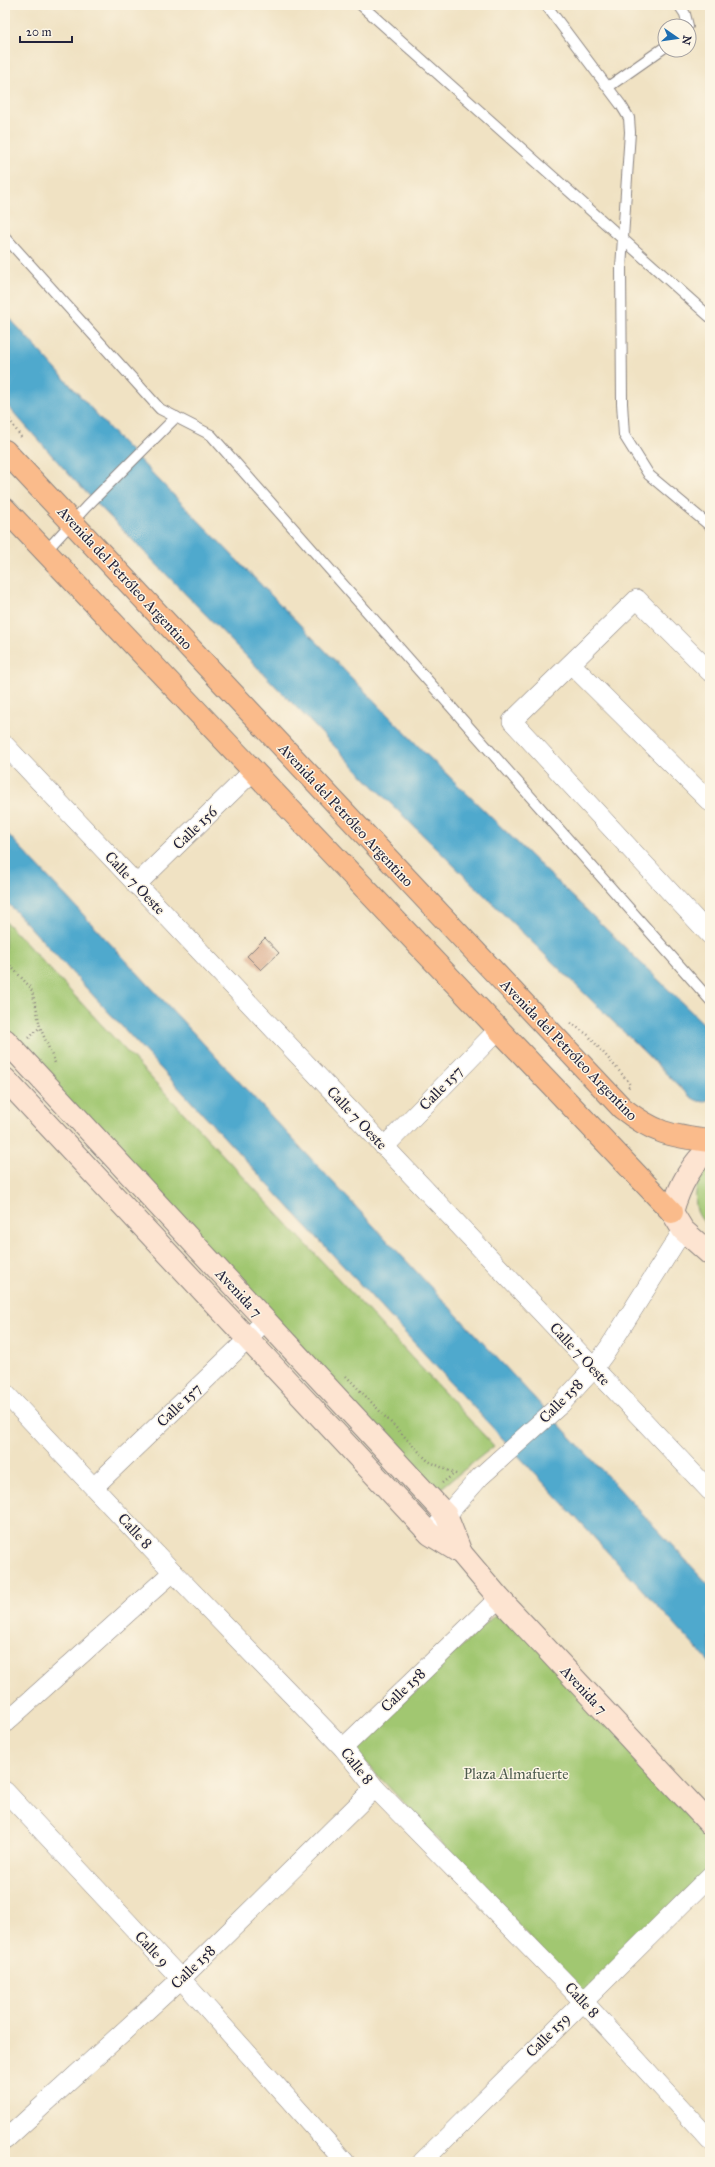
<svg xmlns="http://www.w3.org/2000/svg" width="715" height="2167" font-family="'IM FELL Great Primer',serif">
  <style>
    .green { fill: #a1c771; stroke: #627456 }
    .water { fill: #50a9cd; stroke: #396684 }
    .building { fill: #d7a382 }
    .lines { fill: none; stroke-linecap: round; stroke-linejoin: round }
    .lane-casing { stroke: #89827f; stroke-width: 12 }
    .street-casing { stroke: #89827f; stroke-width: 20 }
    .secondary-casing { stroke: #89827f; stroke-width: 24 }
    .primary-casing { stroke: #89827f; stroke-width: 24 }
    .path { stroke: #89827f; stroke-width: 2.5; stroke-dasharray: 1 3; stroke-linecap: butt }
    .lane { stroke: #fff; stroke-width: 10 }
    .street { stroke: #fff; stroke-width: 19 }
    .secondary { stroke: #fde4d1; stroke-width: 22 }
    .primary { stroke: #fabb8b; stroke-width: 22 }
    .labels { text-anchor: middle; stroke-width: 3; stroke-linejoin: round; paint-order: stroke }
    .street-label { font-size: 15px; fill: #22223b; stroke: #fcf5e5 }
    .park-label { font-size: 15px; fill: #4e5c4e; stroke: #fcf5e5 }
  </style>
  <rect width="100%" height="100%" fill="#fcf5e5"/>
  <filter id="ink" filterUnits="userSpaceOnUse"><feTurbulence type="fractalNoise" baseFrequency=".025" numOctaves="2"/><feDisplacementMap in="SourceGraphic" scale="8" xChannelSelector="R" yChannelSelector="G"/><feConvolveMatrix kernelMatrix="1 2 1 2 8 2 1 2 1" color-interpolation-filters="sRGB"/></filter>
  <filter id="wash" filterUnits="userSpaceOnUse"><feTurbulence type="fractalNoise" baseFrequency=".012" numOctaves="4" result="noise"/><feDisplacementMap in="SourceGraphic" scale="16" xChannelSelector="R" yChannelSelector="G"/><feGaussianBlur stdDeviation="0.9" result="paint"/><feColorMatrix in="noise" values="0 0 0 0 0 0 0 0 0 0 0 0 0 0 0 0 0 1.4 0 .05"/><feComposite in="paint" operator="in"/></filter>
  <g filter="url(#wash)">
    <rect width="100%" height="100%" fill="#f0e2c3"/>
    <g class="green">
      <polygon points="5,921 494,1446 435,1493 5,1034"/>
      <path d="M710 1165V1229C706 1225 699 1217 697 1211 693 1196 697 1174 710 1165Z"/>
      <polygon points="501,1609 710,1833 710,1866 583,1994 353,1749"/>
    </g>
    <g class="water">
      <path d="M5 313 119 439 425 753 710 1030V1098C702 1105 695 1100 688 1095L383 796 75 481 5 403Z"/>
      <polygon points="5,831 710,1586 710,1663 5,900"/>
    </g>
    <g id="blocks">
      <polygon class="building" points="265,938 279,953 261,970 247,956"/>
    </g>
  </g>
  <g filter="url(#ink)">
    <use href="#blocks" fill-opacity="0" stroke="#89827f" stroke-width="1"/>
    <g class="lines">
      <g class="lane-casing">
        <g id="lane">
          <polyline points="361,5 710,317"/>
          <polyline points="546,5 621,105 629,118 630,132 621,268 622,403 624,435 649,475 710,526"/>
          <polyline points="679,5 685,14 688,26"/>
          <polyline points="608,87 665,47"/>
          <polyline points="5,237 160,409 211,435 710,1000"/>
          <polyline points="45,552 86,507 176,417"/>
        </g>
      </g>
      <g class="street-casing">
        <g id="street">
          <polyline points="571,664 710,802"/>
          <polyline points="710,672 637,599 512,721 710,935"/>
          <polyline points="5,745 710,1491"/>
          <polyline points="136,885 253,771"/>
          <polyline points="384,1147 498,1030"/>
          <polyline points="5,1393 173,1572 343,1748 375,1788 583,2001 710,2140"/>
          <polyline points="94,1487 247,1340 264,1321"/>
          <polyline points="430,1534 480,1477 561,1404 594,1368 608,1349 683,1230"/>
          <polyline points="5,1723 173,1572"/>
          <polyline points="343,1748 499,1598"/>
          <polyline points="5,1791 181,1979 345,2162"/>
          <polyline points="5,2140 181,1979 375,1788"/>
          <polyline points="422,2162 710,1876"/>
        </g>
      </g>
      <g class="secondary-casing">
        <g id="secondary">
          <polyline points="5,1040 446,1515 461,1553"/>
          <polyline points="5,1079 430,1534 461,1553 499,1598 710,1824"/>
          <path d="M710 1148C690 1165 679 1187 672 1212L683 1230 710 1254"/>
        </g>
      </g>
      <g class="primary-casing">
        <g id="primary">
          <path d="M5 451 622 1108C654 1133 670 1136 710 1141"/>
          <polyline points="5,509 672,1212"/>
        </g>
      </g>
      <g class="path">
        <polyline points="5,413 21,437"/>
        <polyline points="5,960 31,988 36,1006 40,1027 55,1063"/>
        <polyline points="571,1023 588,1035 627,1080 630,1085 628,1088"/>
        <polyline points="29,1038 40,1027"/>
        <polyline points="346,1376 428,1461 458,1475"/>
        <polyline points="442,1483 454,1474"/>
      </g>
      <use href="#lane" class="lane"/>
      <use href="#street" class="street"/>
      <use href="#secondary" class="secondary"/>
      <use href="#primary" class="primary"/>
    </g>
  </g>
  <g class="labels">
    <g class="street-label">
      <text transform="translate(125 578) rotate(47)" y="5">Avenida del Petróleo Argentino</text>
      <text transform="translate(346 815) rotate(47)" y="5">Avenida del Petróleo Argentino</text>
      <text transform="translate(195 828) rotate(-44)" y="5">Calle 156</text>
      <text transform="translate(135 883) rotate(47)" y="5">Calle 7 Oeste</text>
      <text transform="translate(569 1050) rotate(46)" y="5">Avenida del Petróleo Argentino</text>
      <text transform="translate(441 1088) rotate(-46)" y="5">Calle 157</text>
      <text transform="translate(357 1118) rotate(47)" y="5">Calle 7 Oeste</text>
      <text transform="translate(239 1293) rotate(47)" y="5">Avenida 7</text>
      <text transform="translate(580 1354) rotate(47)" y="5">Calle 7 Oeste</text>
      <text transform="translate(561 1401) rotate(-45)" y="5">Calle 158</text>
      <text transform="translate(179 1405) rotate(-44)" y="5">Calle 157</text>
      <text transform="translate(135 1531) rotate(47)" y="5">Calle 8</text>
      <text transform="translate(403 1690) rotate(-44)" y="5">Calle 158</text>
      <text transform="translate(584 1690) rotate(47)" y="5">Avenida 7</text>
      <text transform="translate(357 1766) rotate(51)" y="5">Calle 8</text>
      <text transform="translate(152 1949) rotate(47)" y="5">Calle 9</text>
      <text transform="translate(193 1967) rotate(-44)" y="5">Calle 158</text>
      <text transform="translate(582 2000) rotate(47)" y="5">Calle 8</text>
      <text transform="translate(548 2035) rotate(-45)" y="5">Calle 159</text>
    </g>
    <g class="park-label">
      <text x="516" y="1779">Plaza Almafuerte</text>
    </g>
  </g>
  <rect width="715" height="2167" fill="none" stroke="#fcf5e5" stroke-width="20"/>
  <g transform="translate(677 38) rotate(103)"><circle r="19" fill="#fcf5e5" stroke="#a5a1a1"/>
  <path d="M0-3L7 15L0 10L-7 15Z" fill="#1f6fb2"/>
  <text y="-6" font-size="11" font-weight="bold" text-anchor="middle" fill="#22223b">N</text>
  </g>
  <path d="M20 36v6h52v-6" fill="none" stroke="#22223b" stroke-width="2"/>
  <text x="26" y="36" font-size="12" fill="#22223b" stroke="#fcf5e5" stroke-width="3" paint-order="stroke">20 m</text>
</svg>
